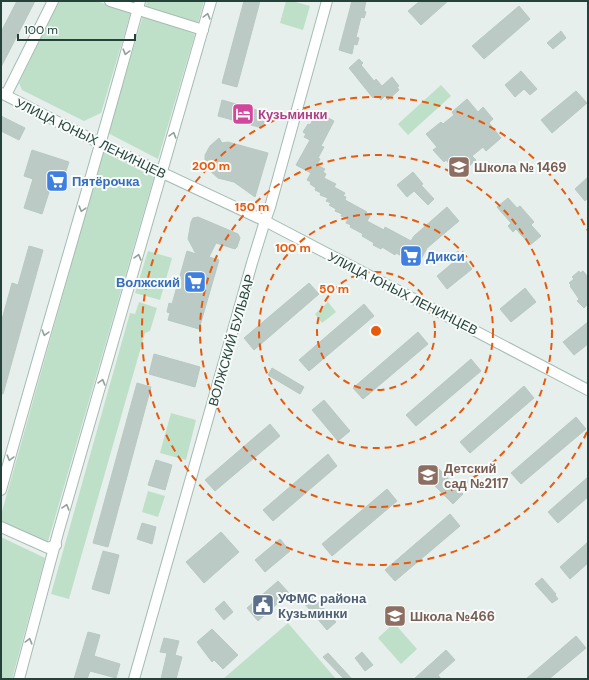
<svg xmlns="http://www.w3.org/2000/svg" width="589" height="680" font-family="'DM Sans',sans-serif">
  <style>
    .green { fill: #bfe0c8 }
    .building { fill: #bbcac4; stroke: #b8c9c2 }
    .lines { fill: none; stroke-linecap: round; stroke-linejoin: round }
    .secondary-casing { stroke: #a4bbb3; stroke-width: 12 }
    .secondary { stroke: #fff; stroke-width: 10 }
    .oneway { stroke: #92a09c }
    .ring { fill: none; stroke: #e8590c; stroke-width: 2; stroke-dasharray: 7 5 }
    .labels { text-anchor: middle; stroke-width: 4; stroke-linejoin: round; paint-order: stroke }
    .hotel-label { font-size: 13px; font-weight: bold; fill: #b23c85; stroke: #f7fbf9; text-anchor: start }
    .street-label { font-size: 13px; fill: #24423a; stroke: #f7fbf9 }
    .education-label { font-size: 13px; font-weight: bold; fill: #785e54; stroke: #f7fbf9; text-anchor: start }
    .shop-label { font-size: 13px; font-weight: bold; fill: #366cbe; stroke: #f7fbf9; text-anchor: start }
    .service-label { font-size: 13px; font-weight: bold; fill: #4e5e75; stroke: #f7fbf9; text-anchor: start }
    .centre { fill: #e8590c; stroke: #f7fbf9; stroke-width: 2 }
    .ring-label { font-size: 12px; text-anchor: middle; font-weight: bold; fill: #e8590c; stroke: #f7fbf9; stroke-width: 4; stroke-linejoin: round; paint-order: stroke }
  </style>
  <rect width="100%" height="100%" fill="#e6efeb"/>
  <g class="green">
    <polygon points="59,1 96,1 131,12 101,113 84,121 22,90 19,83"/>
    <polygon points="147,1 204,1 198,23 145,7"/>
    <polygon points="286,1 292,1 310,6 303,30 280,23"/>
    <polygon points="143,16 195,34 158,159 108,133"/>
    <polygon points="441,85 451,96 408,135 398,124"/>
    <polygon points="103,152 154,177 47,545 1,522 1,515"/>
    <polygon points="148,251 172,258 160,300 135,293"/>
    <polygon points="139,302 157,308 150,331 145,333 69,599 51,594 130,313 135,314"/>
    <polygon points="328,302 336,312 322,323 315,314"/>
    <polygon points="171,413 196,420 186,460 160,453"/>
    <polygon points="148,491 165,496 158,517 142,512"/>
    <polygon points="1,537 45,558 12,679 1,679"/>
    <polygon points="288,623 336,679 223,679"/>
    <polygon points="394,623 417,649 401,664 378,638"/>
  </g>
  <g class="building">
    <polygon points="17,1 35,1 1,67 1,32"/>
    <polygon points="244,1 260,1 237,87 222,83"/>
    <polygon points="352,1 366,1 364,11 366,12 364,18 361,17 356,37 359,38 357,45 354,44 352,54 339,50"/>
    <polygon points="420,1 448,1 421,25 408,11"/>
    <polygon points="519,6 530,19 484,59 472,46"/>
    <polygon points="561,31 566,38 553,49 547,43"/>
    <polygon points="359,59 363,63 361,65 374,81 376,79 382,86 392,77 399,86 397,87 399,90 388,100 385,96 381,100 376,95 373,98 349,68"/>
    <polygon points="521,71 537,89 530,95 524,89 515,97 505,85"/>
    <polygon points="576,91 587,103 552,133 541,120"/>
    <polygon points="467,99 478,112 483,107 493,119 489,123 501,138 486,151 483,147 472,156 476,160 459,175 446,160 444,162 433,150 437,147 426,134 441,122 443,124 454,115 452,112"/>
    <polygon points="222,100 267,113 262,128 218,116"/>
    <polygon points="317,112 334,121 321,146 324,147 318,158 320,159 317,165 325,169 323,172 326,174 324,178 336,184 334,187 345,193 343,196 346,197 345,200 367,212 365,214 370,216 367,221 384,230 385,227 411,241 414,236 447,207 459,221 427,248 418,265 396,253 395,255 382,247 381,249 373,245 374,243 362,236 363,234 350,227 351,225 346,223 348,219 341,216 342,214 335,211 336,209 329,205 331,203 326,201 328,198 320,195 321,193 315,190 316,188 310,184 311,182 307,180 311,173 296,165 310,140 304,137 306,134 303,132 308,124 310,125"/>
    <polygon points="1,116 25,128 19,140 1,131"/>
    <polygon points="219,138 222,143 228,142 268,153 255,197 234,182 218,178 208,169 205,160 205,155 210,146"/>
    <polygon points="32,150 69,162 60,189 51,186 42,214 24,208 33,179 24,176"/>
    <polygon points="413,172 423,184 421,185 434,199 428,205 414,191 407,197 397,185"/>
    <polygon points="588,177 588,198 585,201 575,189"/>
    <polygon points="508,198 517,208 520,206 534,222 531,225 541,236 530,245 516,229 513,232 508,226 511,223 497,207"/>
    <polygon points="198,217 238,234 240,238 237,247 235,249 216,243 209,257 219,260 199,329 168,320 170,313 167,312 169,303 172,304 187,251 196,254 188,239 191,222 193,218"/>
    <polygon points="29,246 43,250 3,394 1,394 1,323 12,283 18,285"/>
    <polygon points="458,251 472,269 447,289 437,276 455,261 451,257"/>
    <polygon points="579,271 580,273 583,271 588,277 588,304 584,308 577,301 579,299 570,286 571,285 569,283 574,279 572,277"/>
    <polygon points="309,283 319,294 254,350 244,338"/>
    <polygon points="525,288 536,302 511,322 500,309"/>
    <polygon points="364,304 374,316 309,371 299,360"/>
    <polygon points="588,322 588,344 574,355 563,342"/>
    <polygon points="418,332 428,344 363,399 353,388"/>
    <polygon points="154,354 200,367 195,387 149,374"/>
    <polygon points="471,359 481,371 416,426 406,415"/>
    <polygon points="272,368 304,387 300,394 268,375"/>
    <polygon points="137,383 151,387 108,547 93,543"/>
    <polygon points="524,386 534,398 470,453 460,442"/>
    <polygon points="324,400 350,431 338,441 312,410"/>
    <polygon points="576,417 586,429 521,484 511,473"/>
    <polygon points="270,424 280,436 215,491 205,480"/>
    <polygon points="328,454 337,466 273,521 263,510"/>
    <polygon points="156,460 172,465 165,490 148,485"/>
    <polygon points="439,469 463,494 453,504 428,479"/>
    <polygon points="588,477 588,497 558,523 548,512"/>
    <polygon points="387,489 397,501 332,556 322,544"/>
    <polygon points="450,514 460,526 395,581 385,570"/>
    <polygon points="142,523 156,527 152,544 137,539"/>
    <polygon points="221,532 239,552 204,583 186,562"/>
    <polygon points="280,539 290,551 265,572 255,560"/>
    <polygon points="588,542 588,563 570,579 560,567"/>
    <polygon points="103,551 119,555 109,594 92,589"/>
    <polygon points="542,578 556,594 555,595 558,599 552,603 535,584"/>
    <polygon points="278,581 289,593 258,621 247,608"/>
    <polygon points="313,596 336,622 327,630 304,603"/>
    <polygon points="224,601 233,612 224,620 215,609"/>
    <polygon points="212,629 238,655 223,669 214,660 212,662 197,642"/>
    <polygon points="88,632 100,635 94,656 120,664 116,678 90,671 87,679 74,679"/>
    <polygon points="576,636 586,648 549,679 526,679"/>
    <polygon points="164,638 179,641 175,655 182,657 176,679 161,679 167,653 160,652"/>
    <polygon points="446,650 455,660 438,675 441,679 414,679"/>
    <polygon points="362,652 373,665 365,671 355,658"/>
    <polygon points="328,653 352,679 344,679 323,657"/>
  </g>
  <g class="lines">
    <g class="secondary-casing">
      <g id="secondary">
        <polyline points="110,1 203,30"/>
        <polyline points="1,93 101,144 265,221 588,390"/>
        <polyline points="6,95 53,1"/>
        <path d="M1 490C46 327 96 165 140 1"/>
        <polyline points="1,527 48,548 56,545"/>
        <polyline points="19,679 58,533 211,1"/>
        <polyline points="134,679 252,263 265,221 270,207 327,1"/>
      </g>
    </g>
    <use href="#secondary" class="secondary"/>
  </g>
  <defs><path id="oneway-chevron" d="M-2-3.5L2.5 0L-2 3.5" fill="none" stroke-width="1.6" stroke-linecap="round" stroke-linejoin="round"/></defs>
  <g class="oneway">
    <use href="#oneway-chevron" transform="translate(207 16) rotate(-75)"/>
    <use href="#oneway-chevron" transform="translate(126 52) rotate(105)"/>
    <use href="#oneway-chevron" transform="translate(173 135) rotate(-74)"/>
    <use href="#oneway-chevron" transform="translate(82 209) rotate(106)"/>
    <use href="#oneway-chevron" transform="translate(138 257) rotate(-74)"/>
    <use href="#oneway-chevron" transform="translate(45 333) rotate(106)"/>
    <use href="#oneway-chevron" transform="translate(102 382) rotate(-74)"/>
    <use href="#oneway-chevron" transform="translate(10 458) rotate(105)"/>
    <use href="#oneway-chevron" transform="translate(66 507) rotate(-74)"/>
    <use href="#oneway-chevron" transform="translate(29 641) rotate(-75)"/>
  </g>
  <g class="ring">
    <circle cx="376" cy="331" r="59"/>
    <circle cx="376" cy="331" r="117"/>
    <circle cx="376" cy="331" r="176"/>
    <path d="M587 432A234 234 0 1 1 587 230"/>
  </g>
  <defs>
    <g id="hotel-square" transform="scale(1.15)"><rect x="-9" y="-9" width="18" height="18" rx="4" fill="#d1479c" stroke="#f7fbf9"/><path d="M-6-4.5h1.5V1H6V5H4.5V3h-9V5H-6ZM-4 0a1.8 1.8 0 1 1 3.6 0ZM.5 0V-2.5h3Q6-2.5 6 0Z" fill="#fff"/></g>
    <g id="school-square" transform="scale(1.15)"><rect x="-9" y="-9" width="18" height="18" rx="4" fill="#8d6e63" stroke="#f7fbf9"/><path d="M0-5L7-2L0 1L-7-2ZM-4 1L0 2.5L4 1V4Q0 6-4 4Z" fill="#fff"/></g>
    <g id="supermarket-square" transform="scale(1.15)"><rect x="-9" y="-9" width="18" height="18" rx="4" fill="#3f7fe0" stroke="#f7fbf9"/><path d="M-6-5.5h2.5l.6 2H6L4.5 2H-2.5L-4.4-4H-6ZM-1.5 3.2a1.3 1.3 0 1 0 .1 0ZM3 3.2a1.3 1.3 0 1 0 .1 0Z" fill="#fff"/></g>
    <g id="civic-square" transform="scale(1.15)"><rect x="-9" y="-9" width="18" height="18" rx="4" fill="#5c6f8a" stroke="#f7fbf9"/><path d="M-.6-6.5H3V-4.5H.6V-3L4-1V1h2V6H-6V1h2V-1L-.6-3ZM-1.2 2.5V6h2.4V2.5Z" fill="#fff"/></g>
  </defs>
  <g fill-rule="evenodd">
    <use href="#hotel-square" x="243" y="114"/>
    <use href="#school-square" x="459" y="167"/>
    <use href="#supermarket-square" x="57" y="181"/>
    <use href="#supermarket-square" x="411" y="256"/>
    <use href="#supermarket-square" x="195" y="282"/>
    <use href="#school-square" x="428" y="475"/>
    <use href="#civic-square" x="263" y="605"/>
    <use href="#school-square" x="395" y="616"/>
  </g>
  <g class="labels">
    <g class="hotel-label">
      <text x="258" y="119">Кузьминки</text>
    </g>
    <g class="street-label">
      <text transform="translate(91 138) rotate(26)" y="5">УЛИЦА ЮНЫХ ЛЕНИНЦЕВ</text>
      <text transform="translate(403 293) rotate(27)" y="5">УЛИЦА ЮНЫХ ЛЕНИНЦЕВ</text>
      <text transform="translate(231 340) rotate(-74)" y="5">ВОЛЖСКИЙ БУЛЬВАР</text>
    </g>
    <g class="education-label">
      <text x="474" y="172">Школа № 1469</text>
      <text x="444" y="473">Детский<tspan x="444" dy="15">сад №2117</tspan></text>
      <text x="410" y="621">Школа №466</text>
    </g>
    <g class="shop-label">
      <text x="72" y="186">Пятёрочка</text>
      <text x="426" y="261">Дикси</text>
      <text x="180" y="287" text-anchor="end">Волжский</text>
    </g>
    <g class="service-label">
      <text x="278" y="603">УФМС района<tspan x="278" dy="15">Кузьминки</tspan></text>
    </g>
  </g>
  <circle cx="376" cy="331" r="6" class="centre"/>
  <g class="ring-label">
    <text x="211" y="170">200 m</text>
    <text x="252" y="211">150 m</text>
    <text x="293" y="252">100 m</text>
    <text x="334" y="293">50 m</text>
  </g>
  <rect width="589" height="680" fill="none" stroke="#24423a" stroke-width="4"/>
  <path d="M18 34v6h117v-6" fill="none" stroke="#24423a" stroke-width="2"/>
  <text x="24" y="34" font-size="12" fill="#24423a" stroke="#f7fbf9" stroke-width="3" paint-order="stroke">100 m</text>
</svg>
